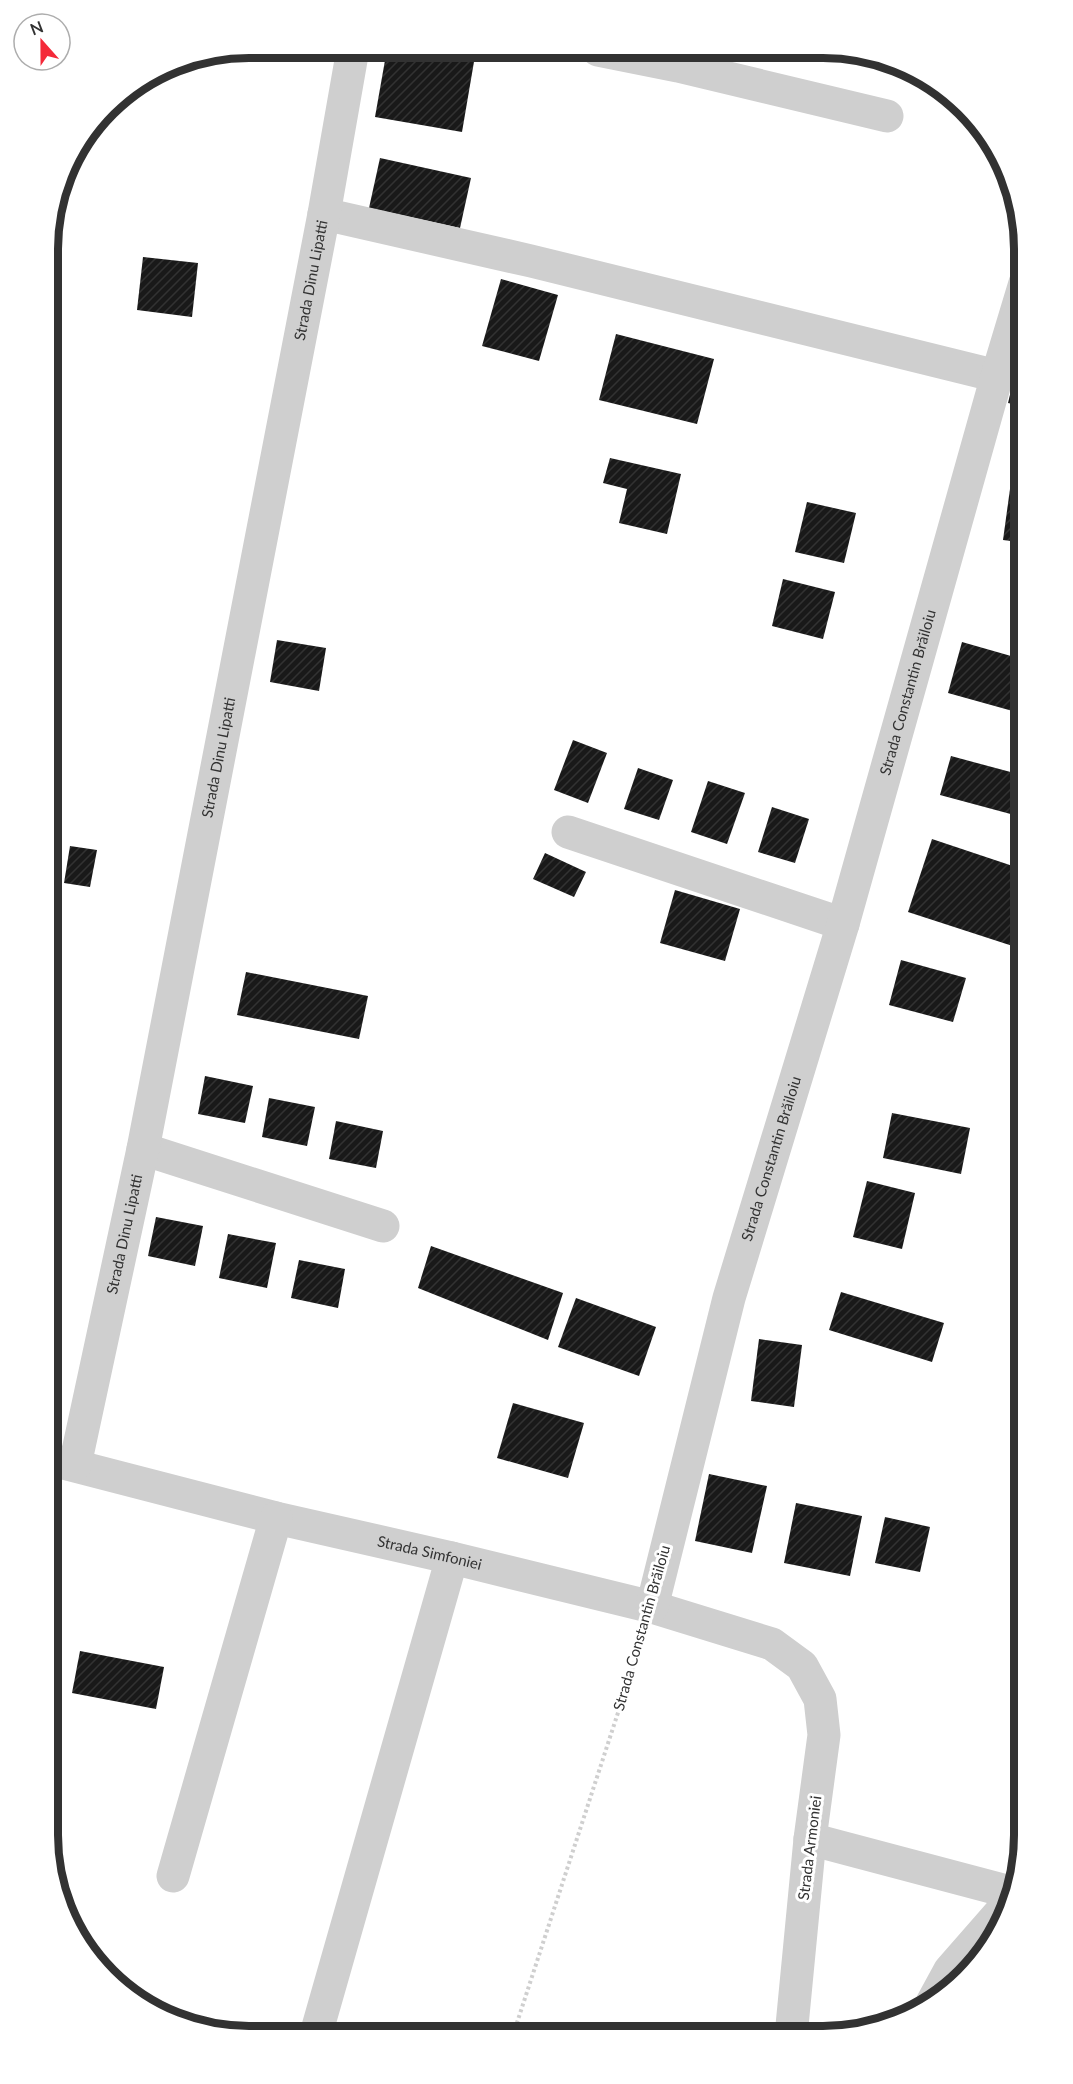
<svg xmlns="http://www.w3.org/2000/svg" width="1073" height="2084" font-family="Lato,sans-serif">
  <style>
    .building { fill: url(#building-hatch) }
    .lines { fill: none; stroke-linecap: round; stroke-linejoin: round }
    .path { stroke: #cfcfcf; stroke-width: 4; stroke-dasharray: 3 3; stroke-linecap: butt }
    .street { stroke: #cfcfcf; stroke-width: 33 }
    .labels { text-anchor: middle; stroke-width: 6; stroke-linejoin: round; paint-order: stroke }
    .street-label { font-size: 15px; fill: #323232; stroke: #fff }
    .rim { fill: none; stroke: #323232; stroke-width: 8 }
  </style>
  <defs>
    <pattern id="building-hatch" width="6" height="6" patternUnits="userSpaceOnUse" patternTransform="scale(1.5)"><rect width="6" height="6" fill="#191919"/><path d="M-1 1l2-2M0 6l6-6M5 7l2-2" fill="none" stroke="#323232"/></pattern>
  </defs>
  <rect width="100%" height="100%" fill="#fff"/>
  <g class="building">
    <polygon points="387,49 476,50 462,132 375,117"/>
    <polygon points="380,158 471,178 460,228 369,208"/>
    <polygon points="143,257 198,263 192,317 137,310"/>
    <polygon points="501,279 558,295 539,361 482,346"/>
    <polygon points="616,334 714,359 697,424 599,400"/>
    <polygon points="1024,337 1025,337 1025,407 1008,403"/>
    <polygon points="610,458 681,474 667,534 619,523 627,489 603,483"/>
    <polygon points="1010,489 1025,491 1025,543 1003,540"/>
    <polygon points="807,502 856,513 844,563 795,552"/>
    <polygon points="783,579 835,592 823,639 772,626"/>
    <polygon points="277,640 326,648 319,691 270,682"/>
    <polygon points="962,642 1025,660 1025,694 1020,713 948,693"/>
    <polygon points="573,740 607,753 588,803 554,790"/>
    <polygon points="951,756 1025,776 1025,818 940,795"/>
    <polygon points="638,768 673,780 659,820 624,809"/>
    <polygon points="708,781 745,793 727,844 691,832"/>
    <polygon points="772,807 809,819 795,863 758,852"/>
    <polygon points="932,839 1025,870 1025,950 908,912"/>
    <polygon points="70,846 97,850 90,887 64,883"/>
    <polygon points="545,853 586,872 574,897 533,879"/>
    <polygon points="675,890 740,909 725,961 660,943"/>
    <polygon points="901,960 966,978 953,1022 889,1005"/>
    <polygon points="246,972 368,996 359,1039 237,1015"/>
    <polygon points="205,1076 253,1086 245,1123 198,1114"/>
    <polygon points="269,1098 315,1107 307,1146 262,1137"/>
    <polygon points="892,1113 970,1128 961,1174 883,1158"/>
    <polygon points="336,1121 383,1131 376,1168 329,1159"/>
    <polygon points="49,1173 62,1176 54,1217 49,1216"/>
    <polygon points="867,1181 915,1193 902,1249 853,1237"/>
    <polygon points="156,1217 203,1226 195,1266 148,1256"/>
    <polygon points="228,1234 276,1243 267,1288 219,1278"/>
    <polygon points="431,1246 563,1293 548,1340 418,1288"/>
    <polygon points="299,1260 345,1269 338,1308 291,1298"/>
    <polygon points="841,1292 944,1323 932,1362 829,1330"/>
    <polygon points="576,1298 656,1327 639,1376 558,1347"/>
    <polygon points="759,1339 802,1345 794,1407 751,1401"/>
    <polygon points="513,1403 584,1423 568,1478 497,1458"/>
    <polygon points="709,1474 767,1486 752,1553 695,1541"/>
    <polygon points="796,1503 862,1516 850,1576 784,1563"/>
    <polygon points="885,1517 930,1527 920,1572 875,1563"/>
    <polygon points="80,1651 164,1667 156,1709 72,1693"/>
  </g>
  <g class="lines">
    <polyline class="path" points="513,2035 642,1639"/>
    <g class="street">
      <polyline points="598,50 678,66 887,116"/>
      <polyline points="324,214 531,261 997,376"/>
      <polyline points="568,832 843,924"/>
      <polyline points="143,1149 383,1226"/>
      <path id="s1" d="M48 1459 276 1518 452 1558 652 1607 772 1644 802 1666 820 1699 824 1735 810 1839 791 2036"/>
      <path id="s2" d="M75 1465 143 1149 324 214 353 49"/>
      <path id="s3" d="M652 1607 729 1298 843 924 997 376 1025 283"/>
      <polyline points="810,1839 1014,1893"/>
      <polyline points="173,1876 276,1518"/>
      <polyline points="932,2003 950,1970 1013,1898"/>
      <polyline points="316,2034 452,1558"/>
    </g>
  </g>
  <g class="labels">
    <g class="street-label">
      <text dy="5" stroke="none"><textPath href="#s2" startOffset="1208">Strada Dinu Lipatti</textPath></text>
      <text dy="5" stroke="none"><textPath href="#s3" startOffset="950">Strada Constantin Brăiloiu</textPath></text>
      <text dy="5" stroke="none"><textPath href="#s2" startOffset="722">Strada Dinu Lipatti</textPath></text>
      <text dy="5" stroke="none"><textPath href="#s3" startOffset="464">Strada Constantin Brăiloiu</textPath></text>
      <text dy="5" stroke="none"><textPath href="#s2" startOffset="236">Strada Dinu Lipatti</textPath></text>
      <text dy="5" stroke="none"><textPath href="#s1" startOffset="393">Strada Simfoniei</textPath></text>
      <text transform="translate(642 1628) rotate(-74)" y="5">Strada Constantin Brăiloiu</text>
      <text transform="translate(810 1848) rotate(-83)" y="5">Strada Armoniei</text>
    </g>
  </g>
  <path d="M0 0H1073V2084H0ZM249 58H823A191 191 0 0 1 1014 249V1835A191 191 0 0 1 823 2026H249A191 191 0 0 1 58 1835V249A191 191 0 0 1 249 58Z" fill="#fff" fill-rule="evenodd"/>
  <path class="rim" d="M249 58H823A191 191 0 0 1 1014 249V1835A191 191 0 0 1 823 2026H249A191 191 0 0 1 58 1835V249A191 191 0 0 1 249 58Z"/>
  <g transform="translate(42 42) rotate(339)"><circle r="28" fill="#ffffff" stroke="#adadad" stroke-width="1.5"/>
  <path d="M0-4.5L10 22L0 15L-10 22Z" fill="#f42939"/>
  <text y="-9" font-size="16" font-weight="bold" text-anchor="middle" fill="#323232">N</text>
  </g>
</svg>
